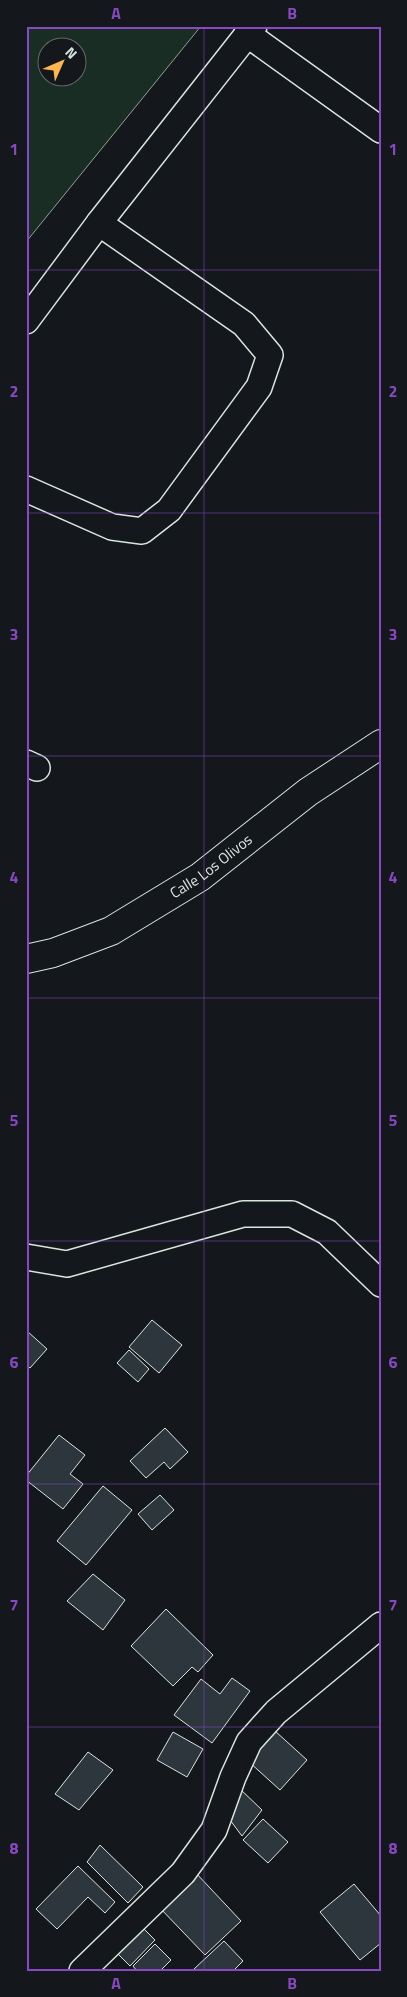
<svg xmlns="http://www.w3.org/2000/svg" width="407" height="1997" font-family="'Titillium Web',sans-serif">
  <style>
    .green { fill: #1a2d24; stroke: #939e99; fill-rule: evenodd }
    .building { fill: #2c363c; stroke: #d8e6dc }
    .lines { fill: none; stroke-linecap: round; stroke-linejoin: round }
    .street-casing { stroke: #d8e6dc; stroke-width: 28 }
    .secondary-casing { stroke: #d8e6dc; stroke-width: 30 }
    .street { stroke: #14181c; stroke-width: 25 }
    .secondary { stroke: #14181c; stroke-width: 28 }
    .grid { fill: none; stroke: #8948c3; stroke-width: 1; stroke-opacity: 0.55 }
    .labels { text-anchor: middle; stroke-width: 4; stroke-linejoin: round; paint-order: stroke }
    .street-label { font-size: 15px; fill: #d8e6dc; stroke: #14181c }
    .neatline { fill: none; stroke: #8948c3; stroke-width: 2 }
    .grid-label { font-size: 16px; text-anchor: middle; font-weight: bold; fill: #8948c3 }
  </style>
  <rect width="100%" height="100%" fill="#14181c"/>
  <path class="green" d="M26 26H201L26 242ZM48 48H78V78H48Z"/>
  <g class="building">
    <polygon points="152,1320 182,1345 159,1373 129,1347"/>
    <polygon points="27,1331 47,1349 30,1368 26,1365"/>
    <polygon points="129,1350 149,1369 138,1382 117,1363"/>
    <polygon points="165,1428 188,1452 170,1469 164,1462 146,1478 130,1461"/>
    <polygon points="59,1435 85,1455 70,1474 83,1484 63,1509 26,1480 26,1476"/>
    <polygon points="103,1486 132,1510 86,1565 57,1541"/>
    <polygon points="160,1495 174,1510 152,1530 138,1514"/>
    <polygon points="93,1574 125,1600 103,1630 67,1601"/>
    <polygon points="166,1609 213,1655 198,1672 192,1667 173,1686 131,1646"/>
    <polygon points="232,1678 250,1691 212,1743 174,1715 201,1679 220,1694"/>
    <polygon points="275,1731 307,1760 280,1790 248,1761"/>
    <polygon points="173,1732 203,1749 187,1777 157,1760"/>
    <polygon points="88,1752 113,1770 79,1810 55,1794"/>
    <polygon points="239,1788 262,1810 242,1836 230,1820"/>
    <polygon points="263,1819 288,1842 268,1863 243,1840"/>
    <polygon points="100,1845 143,1887 128,1903 87,1862"/>
    <polygon points="78,1866 115,1902 105,1913 88,1897 57,1929 36,1909"/>
    <polygon points="195,1872 241,1921 205,1955 159,1907"/>
    <polygon points="354,1884 381,1916 381,1943 360,1960 320,1912"/>
    <polygon points="139,1924 155,1940 130,1966 114,1950"/>
    <polygon points="224,1941 243,1961 233,1971 195,1971 194,1969"/>
    <polygon points="155,1944 171,1960 160,1971 137,1971 133,1966"/>
  </g>
  <g class="lines">
    <g class="street-casing">
      <g id="street">
        <polyline points="247,34 381,130"/>
        <polyline points="26,321 99,223 254,26"/>
        <polyline points="26,489 112,527 142,531 169,510 259,387 270,355 244,324 99,223"/>
        <polyline points="26,763 37,768"/>
        <polyline points="26,1257 67,1264 243,1214 292,1214 327,1232 381,1284"/>
        <polyline points="82,1971 183,1873 214,1830 233,1777 249,1742 276,1712 381,1625"/>
      </g>
    </g>
    <g class="secondary-casing">
      <g id="secondary">
        <path id="s1" d="M26 959 53 953 111 931 200 877 308 792 381 744"/>
      </g>
    </g>
    <use href="#street" class="street"/>
    <use href="#secondary" class="secondary"/>
  </g>
  <path class="grid" d="M204 26V1971M26 270H381M26 513H381M26 756H381M26 998H381M26 1241H381M26 1484H381M26 1727H381"/>
  <g class="labels">
    <g class="street-label">
      <text dy="5" stroke="none"><textPath href="#s1" startOffset="209">Calle Los Olivos</textPath></text>
    </g>
  </g>
  <rect width="407" height="1997" fill="none" stroke="#14181c" stroke-width="55"/>
  <g transform="translate(62 62) rotate(45)"><circle r="24" fill="#14181c" stroke="#626a69"/>
  <path d="M0-4L9 19L0 12L-9 19Z" fill="#ffb74d"/>
  <text y="-8" font-size="14" font-weight="bold" text-anchor="middle" fill="#d8e6dc">N</text>
  </g>
  <rect x="28" y="28" width="352" height="1942" class="neatline"/>
  <g class="grid-label">
    <text x="116" y="19">A</text>
    <text x="292" y="19">B</text>
    <text x="14" y="155">1</text>
    <text x="393" y="155">1</text>
    <text x="14" y="397">2</text>
    <text x="393" y="397">2</text>
    <text x="14" y="640">3</text>
    <text x="393" y="640">3</text>
    <text x="14" y="883">4</text>
    <text x="393" y="883">4</text>
    <text x="14" y="1126">5</text>
    <text x="393" y="1126">5</text>
    <text x="14" y="1368">6</text>
    <text x="393" y="1368">6</text>
    <text x="14" y="1611">7</text>
    <text x="393" y="1611">7</text>
    <text x="14" y="1854">8</text>
    <text x="393" y="1854">8</text>
    <text x="116" y="1989">A</text>
    <text x="292" y="1989">B</text>
  </g>
</svg>
